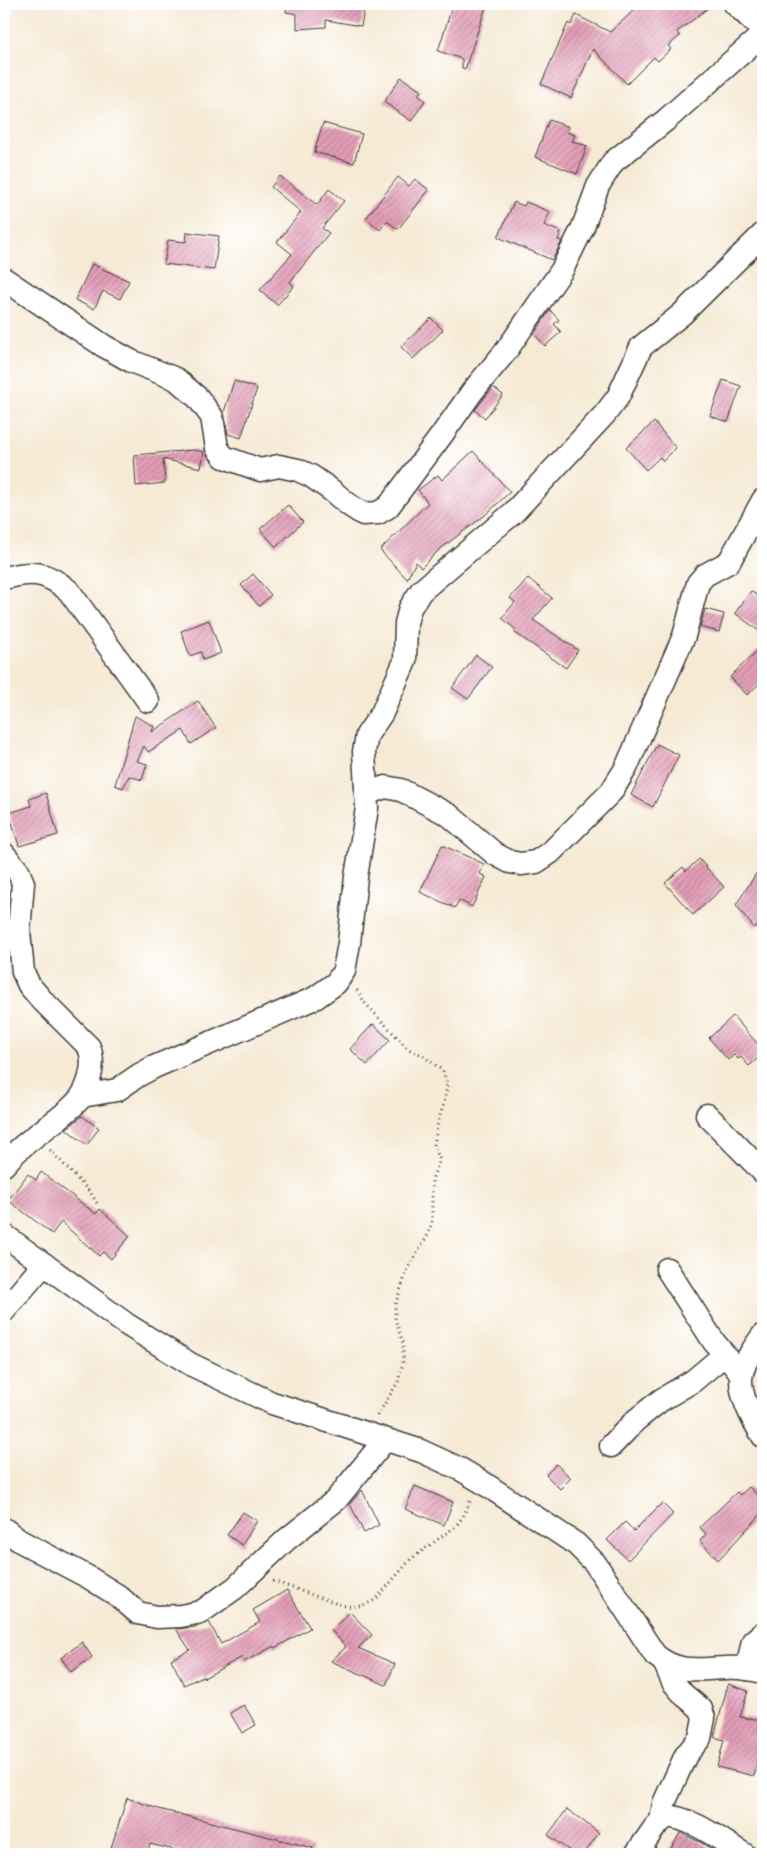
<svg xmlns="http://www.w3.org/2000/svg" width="767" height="1858" font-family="'Playpen Sans',sans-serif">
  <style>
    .building { fill: url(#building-hatch) }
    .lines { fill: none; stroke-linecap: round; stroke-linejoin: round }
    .minor-casing { stroke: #3d3b38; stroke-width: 25 }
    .path { stroke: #3d3b38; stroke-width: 3; stroke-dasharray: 1 4; stroke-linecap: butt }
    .minor { stroke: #fff; stroke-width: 22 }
  </style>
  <defs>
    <pattern id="building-hatch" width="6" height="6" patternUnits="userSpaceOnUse" patternTransform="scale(1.25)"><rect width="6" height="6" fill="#e39eb8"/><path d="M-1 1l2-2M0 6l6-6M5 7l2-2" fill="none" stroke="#b78095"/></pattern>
  </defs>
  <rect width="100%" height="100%" fill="#fff"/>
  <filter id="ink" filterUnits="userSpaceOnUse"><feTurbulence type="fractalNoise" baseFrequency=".02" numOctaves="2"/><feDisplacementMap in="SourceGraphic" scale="10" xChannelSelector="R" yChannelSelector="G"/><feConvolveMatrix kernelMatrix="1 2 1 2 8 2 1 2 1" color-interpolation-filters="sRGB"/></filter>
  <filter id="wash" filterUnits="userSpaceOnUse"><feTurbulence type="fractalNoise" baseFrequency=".0096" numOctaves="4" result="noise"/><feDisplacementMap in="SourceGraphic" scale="20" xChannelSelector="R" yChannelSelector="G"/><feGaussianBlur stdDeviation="1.12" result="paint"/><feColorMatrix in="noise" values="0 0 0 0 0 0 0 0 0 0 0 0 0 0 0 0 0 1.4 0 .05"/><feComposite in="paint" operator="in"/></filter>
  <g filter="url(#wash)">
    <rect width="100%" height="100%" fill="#f6ead5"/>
    <g id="blocks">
      <g class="building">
        <polygon points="287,4 326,4 364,10 361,26 326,20 326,27 297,29 297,14 286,12"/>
        <polygon points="453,4 487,4 465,69 462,68 462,59 438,51"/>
        <polygon points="641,4 713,4 677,32 680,36 668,46 671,49 658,61 654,57 627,84 593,49 571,98 541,84 568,23 571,25 576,15 610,32"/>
        <polygon points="401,77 421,91 418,95 425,101 411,121 384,102"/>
        <polygon points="549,120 569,127 567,132 575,135 572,141 587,146 577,174 535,157"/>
        <polygon points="323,123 362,134 354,163 314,152"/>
        <polygon points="280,176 317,205 329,189 344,201 322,228 329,233 290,282 294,286 277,305 260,290 292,254 277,242 301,212 271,187"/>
        <polygon points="398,177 409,186 415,179 429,190 398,229 387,221 380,230 366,218"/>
        <polygon points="514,202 524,206 526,202 550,212 544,225 561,232 558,240 562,241 552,260 498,237"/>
        <polygon points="187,232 219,236 214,270 164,264 168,240 186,242"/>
        <polygon points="92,264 129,281 120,299 103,291 94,309 75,300"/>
        <polygon points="550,310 559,320 554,324 561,332 545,346 534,334"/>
        <polygon points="431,318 443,330 413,359 401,347"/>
        <polygon points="723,380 741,386 728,422 710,416"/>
        <polygon points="234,381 257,388 241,438 228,434 224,412"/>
        <polygon points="493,387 503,395 485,418 475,410"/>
        <polygon points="654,422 676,448 663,461 660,457 646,470 626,448"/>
        <polygon points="194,450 204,452 201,468 163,459 165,483 136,486 134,455"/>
        <polygon points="473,451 510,492 484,516 440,549 421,568 416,562 407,579 380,550 428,503 418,490 438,475 442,480"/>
        <polygon points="288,505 303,522 276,547 260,529"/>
        <polygon points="253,574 271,595 259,606 241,585"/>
        <polygon points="528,578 552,598 533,620 578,650 566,668 514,632 516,630 502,618 515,602 510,598"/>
        <polygon points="751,591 763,600 763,634 735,613"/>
        <polygon points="705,609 724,614 719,632 700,627"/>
        <polygon points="209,620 221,653 203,660 201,652 190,656 181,631"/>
        <polygon points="763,645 763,680 747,695 730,677"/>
        <polygon points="476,655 492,667 468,699 452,688"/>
        <polygon points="198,701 216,728 191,744 183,730 148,752 144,746 137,761 147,764 142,780 129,776 123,788 115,785 135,716 154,726 152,732"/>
        <polygon points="657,744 679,755 653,807 631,795"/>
        <polygon points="46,793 58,835 19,846 9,813 31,806 29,799"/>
        <polygon points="442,845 484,864 480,874 486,877 472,907 459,900 455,908 420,892"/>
        <polygon points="699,859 724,887 693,915 665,883 683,867 686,871"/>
        <polygon points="763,863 763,921 754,928 736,905"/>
        <polygon points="733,1016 763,1050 763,1054 749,1066 741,1057 738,1059 734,1055 728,1060 709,1038"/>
        <polygon points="373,1024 390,1040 367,1065 350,1049"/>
        <polygon points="82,1116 99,1128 87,1145 66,1129"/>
        <polygon points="41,1172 96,1214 100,1209 130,1236 111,1259 103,1252 99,1256 61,1222 52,1234 8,1200 28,1174 36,1180"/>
        <polygon points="556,1464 571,1478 560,1489 546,1475"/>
        <polygon points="415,1486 453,1502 444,1525 405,1509"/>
        <polygon points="749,1487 763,1500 763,1512 718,1560 700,1541 706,1534 700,1527 737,1492 740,1495"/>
        <polygon points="362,1490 379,1525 364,1533 350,1504"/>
        <polygon points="662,1503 673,1514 628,1560 607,1540 625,1522 634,1531"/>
        <polygon points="243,1512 257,1521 242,1545 227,1535"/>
        <polygon points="287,1590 310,1628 275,1648 274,1646 244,1662 242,1657 204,1678 203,1676 184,1685 171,1659 190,1650 176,1629 196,1627 209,1622 221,1644 260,1622 253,1610"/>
        <polygon points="350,1612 372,1635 358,1648 395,1664 386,1685 331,1661 346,1647 331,1630"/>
        <polygon points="82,1642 92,1657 71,1672 61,1658"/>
        <polygon points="728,1684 748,1691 740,1717 763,1720 763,1742 754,1776 717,1767 724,1740 714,1737"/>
        <polygon points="244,1705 256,1725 242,1733 230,1713"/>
        <polygon points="127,1798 159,1809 313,1848 312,1854 191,1854 150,1844 147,1854 109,1854"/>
        <polygon points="567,1809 599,1833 584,1854 574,1854 548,1835"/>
        <polygon points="680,1833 700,1842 720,1854 668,1854"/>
      </g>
    </g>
  </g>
  <g filter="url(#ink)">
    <use href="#blocks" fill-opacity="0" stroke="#3d3b38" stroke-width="1"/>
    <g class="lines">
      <g class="minor-casing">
        <g id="minor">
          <polyline points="735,4 763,30"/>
          <polyline points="4,279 104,346 131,361 176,379 198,398 212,417 217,448 224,457 260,470 279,466 298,470 311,476 331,490 349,505 363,514 378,513 388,507 441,436 472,392 506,351 562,270 583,227 598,186 613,162 666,120 763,34"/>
          <path d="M4 578C33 571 45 571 69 591L148 701"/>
          <polyline points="366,794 385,787 401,790 449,815 495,854 510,862 521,864 536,862 551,852 611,792 626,768 684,636 698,583 705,575 729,562 763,500"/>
          <path d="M4 854 18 871 23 883 19 931 23 972 29 985 41 999 89 1047C96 1064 89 1091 75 1104 53 1126 24 1140 4 1165"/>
          <polyline points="82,1096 117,1090 139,1075 154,1067 315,998 336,983 344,971 349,943 356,877 367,808 364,752 367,735 382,713 405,661 406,623 410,608 421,591 513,513 605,414 618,397 641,347 682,314 763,234"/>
          <polyline points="707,1115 763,1172"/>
          <path d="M4 1235 126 1324 192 1365 272 1403 421 1451 460 1469 482 1482 576 1544 595 1563 655 1655C678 1674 697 1669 725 1668 738 1667 751 1669 763 1672"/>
          <polyline points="667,1269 714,1342 741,1374"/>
          <polyline points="4,1311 44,1264"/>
          <path d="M763 1335C755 1346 745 1360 742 1373 737 1392 753 1421 763 1436"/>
          <polyline points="611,1446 636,1420 661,1400 693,1381 724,1355"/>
          <polyline points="4,1529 20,1541 88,1577 117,1595 138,1613 157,1617 181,1616 201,1612 235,1588 286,1540 336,1500 385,1440"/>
          <polyline points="747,1669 753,1641 763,1633"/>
          <polyline points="661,1821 664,1803 686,1755 700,1738 704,1718 701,1709 684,1695 673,1682 665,1664"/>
          <path d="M636 1854 655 1827 666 1816C695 1819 720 1840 744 1854"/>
        </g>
      </g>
      <g class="path">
        <polyline points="357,990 365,1003 408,1049 422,1055 443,1071 447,1084 445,1099 437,1126 434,1146 440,1160 432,1179 432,1223 427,1236 408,1268 395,1305 395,1319 403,1343 403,1363 398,1382 377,1416"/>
        <polyline points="50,1150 90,1192 97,1203"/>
        <path d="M273 1581 341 1605C355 1608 365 1606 376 1599L411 1559 456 1526 464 1515 471 1499"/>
      </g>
      <use href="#minor" class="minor"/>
    </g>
  </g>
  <rect width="767" height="1858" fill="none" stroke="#fff" stroke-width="20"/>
</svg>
